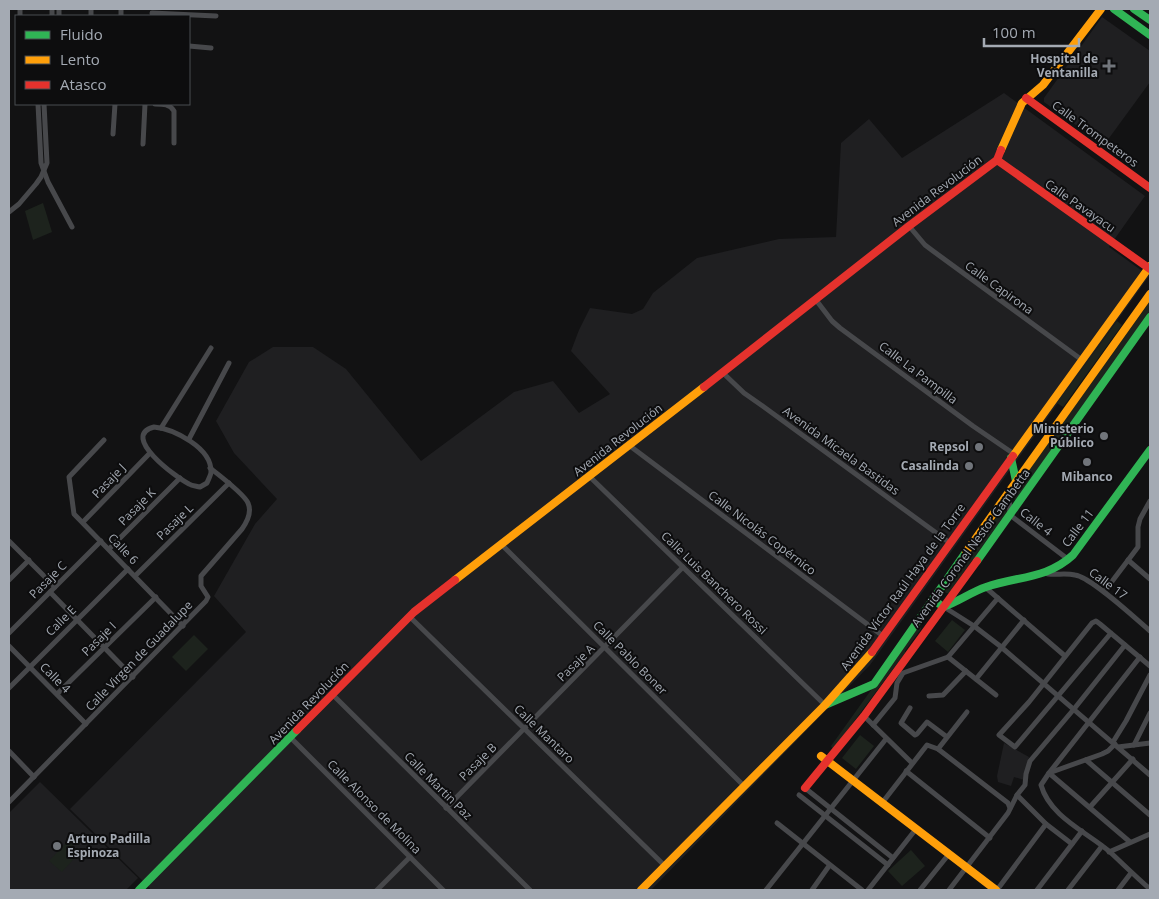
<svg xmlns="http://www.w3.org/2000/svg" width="1159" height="899" font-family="'Open Sans',sans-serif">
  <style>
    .built { fill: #1f1f21 }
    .green { fill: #1d231d }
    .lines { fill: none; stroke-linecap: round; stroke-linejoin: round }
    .street { stroke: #47484b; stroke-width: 5 }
    .fast { stroke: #30b455; stroke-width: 8 }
    .slow { stroke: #ff9f0a; stroke-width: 8 }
    .jam { stroke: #e5322d; stroke-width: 8 }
    .poi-dot { fill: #71757b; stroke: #0d0d0e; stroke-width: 2 }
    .labels { text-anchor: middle; stroke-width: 4; stroke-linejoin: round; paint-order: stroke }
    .poi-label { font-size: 12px; font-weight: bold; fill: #a4aab3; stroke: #0d0d0e; text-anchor: end }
    .street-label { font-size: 12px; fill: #a4aab3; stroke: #0d0d0e }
  </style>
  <rect width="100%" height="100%" fill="#121213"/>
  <g class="built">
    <polygon points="1102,17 1150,51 1150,82 1104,145 1044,102 1044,98"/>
    <polygon points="1004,93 1145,196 1109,247 1149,276 870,665 651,890 149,890 150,888 70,809 246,632 214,596 255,524 277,499 234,453 216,421 249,362 273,347 313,347 346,369 421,461 514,392 553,381 579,413 610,394 571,351 579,330 590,308 632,314 643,309 653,293 697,258 779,239 836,237 841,143 869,119 902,158"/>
    <polygon points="1004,743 1029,757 1024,780 1014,777 1011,786 998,782 997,776"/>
    <polygon points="40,782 138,878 126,890 9,890 9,813"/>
  </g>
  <g class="green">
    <polygon points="43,203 52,232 33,240 25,211"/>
    <polygon points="1150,301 1150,312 1015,501 1013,492"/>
    <polygon points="1117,321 1122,325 1063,407 1057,403"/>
    <polygon points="1006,503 1009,504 1009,509 949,593 945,593 945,591"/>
    <polygon points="952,620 965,630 948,652 935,641"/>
    <polygon points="917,626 920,626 921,629 905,651 905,653 834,748 832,748 831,746"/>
    <polygon points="194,635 208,649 186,671 172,657"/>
    <polygon points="860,735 874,746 856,769 842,758"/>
    <polygon points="68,841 80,852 62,872 49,861"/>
    <polygon points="911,850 925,866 902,886 888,871"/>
  </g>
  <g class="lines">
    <g class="street">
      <polyline points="152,13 216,16"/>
      <polyline points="20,16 20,9"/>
      <polyline points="52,16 52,9"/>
      <polyline points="59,16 59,9"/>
      <polyline points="91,16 91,9"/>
      <polyline points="121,16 121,9"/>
      <polyline points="189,46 211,48"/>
      <polyline points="38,104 41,163 48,182 72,227"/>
      <path d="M155 104C163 104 170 104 174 111V143"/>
      <polyline points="113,134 115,104"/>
      <polyline points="143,144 145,104"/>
      <polyline points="9,212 19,204 36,184 41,177 47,163 44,104"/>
      <polyline points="909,226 925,245 933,251 1082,360"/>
      <polyline points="816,300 832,321 840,328 973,426 1014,454"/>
      <polyline points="722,372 744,393 764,407 950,543"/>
      <path d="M154 427C174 429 212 448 211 472 211 475 208 480 207 483L200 487C196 486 192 486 189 484 177 478 119 436 154 427Z"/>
      <polyline points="161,428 211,348"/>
      <polyline points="189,439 229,363"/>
      <polyline points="104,440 69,477 74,514 183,626"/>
      <polyline points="630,446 883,636"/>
      <polyline points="589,476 825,705"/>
      <polyline points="1009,494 1010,515 1069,560"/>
      <polyline points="83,522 149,454"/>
      <polyline points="9,541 55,587"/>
      <polyline points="501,544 744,786"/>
      <polyline points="109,549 180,478"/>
      <polyline points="1128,560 1150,579"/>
      <path d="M1048 574C1057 575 1066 573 1075 575 1091 577 1136 619 1150 631"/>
      <polyline points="135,576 229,483"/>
      <polyline points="9,580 29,560"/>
      <polyline points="985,587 1065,656"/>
      <polyline points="50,592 133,677"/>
      <polyline points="1104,592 1138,547 1138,527 1140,519 1150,501"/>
      <polyline points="944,607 974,626 1000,646 1150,775"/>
      <polyline points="410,617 665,866"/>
      <polyline points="9,633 101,541"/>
      <polyline points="1111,633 1015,747 999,735 1029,702 1092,623 1096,621 1100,624 1150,666"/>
      <polyline points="9,646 86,724"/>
      <polyline points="948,657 996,695"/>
      <path d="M1140 657 1049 773 1041 785C1050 817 1087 832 1110 852 1123 864 1136 877 1150 889"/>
      <polyline points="976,679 1024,620"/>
      <polyline points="9,688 128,569"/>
      <polyline points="57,694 156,597"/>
      <polyline points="333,695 530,890"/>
      <polyline points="929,696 943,695 966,671"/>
      <polyline points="910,708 901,723 915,735 917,734 927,722 947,737"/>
      <polyline points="864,716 912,763"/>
      <polyline points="873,725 895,698 897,683 903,673 948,657 998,598"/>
      <polyline points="291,738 443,890"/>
      <polyline points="1113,742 1126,721 1150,675"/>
      <polyline points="1134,745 1150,713"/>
      <polyline points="1118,747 1150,743"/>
      <polyline points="938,749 967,712"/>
      <polyline points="9,751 34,777"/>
      <polyline points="1086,760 1150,815"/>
      <polyline points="906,771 990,838"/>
      <polyline points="1049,773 1130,842"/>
      <polyline points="1049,773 1102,754 1108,751 1115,744"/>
      <polyline points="805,788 893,858"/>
      <polyline points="799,795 888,865"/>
      <polyline points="1017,795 1046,824 1072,844"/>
      <path d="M9 802 206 601 208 597 201 586V576L242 529C247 522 252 512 248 503 244 494 219 475 210 468"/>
      <polyline points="882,803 927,745 938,749 1008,803 1010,808"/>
      <polyline points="1090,807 1133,759"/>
      <polyline points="446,808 683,567"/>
      <polyline points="777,823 862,890"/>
      <polyline points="1109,852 1150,834"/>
      <polyline points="377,890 410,857"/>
      <polyline points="766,890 886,739"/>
      <polyline points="812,890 829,866"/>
      <polyline points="868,890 916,829"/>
      <polyline points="920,890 949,854"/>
      <polyline points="949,890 1008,813 1017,795 1025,785 1026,774 1030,761 1074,709 1125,645"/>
      <polyline points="997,890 1046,824"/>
      <polyline points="1037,890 1082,831"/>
      <polyline points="1068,890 1102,846"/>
      <polyline points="1118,890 1131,873"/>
    </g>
    <g class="fast">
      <polyline points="1114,9 1150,35"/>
      <polyline points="1134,9 1150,20"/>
      <polyline points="1011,458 1016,481"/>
      <polyline points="977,561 1150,317"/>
      <path d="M933 599 943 607C958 602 971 592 986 587 1018 576 1047 579 1073 555L1150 450"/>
      <polyline points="825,705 874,684 966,552"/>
      <polyline points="139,890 297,730"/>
    </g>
    <g class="slow">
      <polyline points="1001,150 1022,103 1043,85 1101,9"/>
      <polyline points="1013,456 1150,266"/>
      <polyline points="966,552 1150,294"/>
      <polyline points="455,580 704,387"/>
      <polyline points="821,756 996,890"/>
      <polyline points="641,890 825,705 872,652"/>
    </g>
    <g class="jam">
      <polyline points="1026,98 1150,188"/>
      <polyline points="997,160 1150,269"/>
      <polyline points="704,387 909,226 997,160 1001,150"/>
      <polyline points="872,652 1013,456"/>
      <polyline points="297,730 414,612 455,580"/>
      <polyline points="805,788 864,716 977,561"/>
    </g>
  </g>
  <g class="poi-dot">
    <path d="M1106.5 58.5h5v5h5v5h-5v5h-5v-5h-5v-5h5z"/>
    <circle cx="1104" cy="436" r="5"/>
    <circle cx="979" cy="447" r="5"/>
    <circle cx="1087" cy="462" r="5"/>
    <circle cx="969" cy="466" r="5"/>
    <circle cx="57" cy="846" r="5"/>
  </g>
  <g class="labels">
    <g class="poi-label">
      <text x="1098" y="63">Hospital de<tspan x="1098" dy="14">Ventanilla</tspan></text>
      <text x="1094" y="433">Ministerio<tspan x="1094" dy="14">Público</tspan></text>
      <text x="969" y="451">Repsol</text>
      <text x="959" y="470">Casalinda</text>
      <text x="1087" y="481" text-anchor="middle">Mibanco</text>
      <text x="67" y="843" text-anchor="start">Arturo Padilla<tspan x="67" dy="14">Espinoza</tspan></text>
    </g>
    <g class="street-label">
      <text transform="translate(1095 134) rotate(36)" y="4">Calle Trompeteros</text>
      <text transform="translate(937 191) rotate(-37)" y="4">Avenida Revolución</text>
      <text transform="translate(1080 206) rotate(35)" y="4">Calle Pavayacu</text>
      <text transform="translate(999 288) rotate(36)" y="4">Calle Capirona</text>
      <text transform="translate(918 373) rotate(37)" y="4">Calle La Pampilla</text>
      <text transform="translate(618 440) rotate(-38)" y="4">Avenida Revolución</text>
      <text transform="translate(841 451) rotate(36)" y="4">Avenida Micaela Bastidas</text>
      <text transform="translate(109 481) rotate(-46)" y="4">Pasaje J</text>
      <text transform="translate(137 507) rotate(-45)" y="4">Pasaje K</text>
      <text transform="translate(175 522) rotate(-44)" y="4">Pasaje L</text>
      <text transform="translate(1036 522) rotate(38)" y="4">Calle 4</text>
      <text transform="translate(1078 528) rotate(-53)" y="4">Calle 11</text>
      <text transform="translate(762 533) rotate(37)" y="4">Calle Nicolás Copérnico</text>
      <text transform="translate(971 548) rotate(-54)" y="4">Avenida Coronel Nestor Gambetta</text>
      <text transform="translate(123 549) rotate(46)" y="4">Calle 6</text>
      <text transform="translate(48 580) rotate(-45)" y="4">Pasaje C</text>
      <text transform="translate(714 583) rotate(44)" y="4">Calle Luis Banchero Rossi</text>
      <text transform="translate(1108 584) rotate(36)" y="4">Calle 17</text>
      <text transform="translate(903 587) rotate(-54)" y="4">Avenida Víctor Raúl Haya de la Torre</text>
      <text transform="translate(61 621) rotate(-45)" y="4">Calle E</text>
      <text transform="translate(99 639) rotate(-45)" y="4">Pasaje I</text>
      <text transform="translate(139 656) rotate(-46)" y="4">Calle Virgen de Guadalupe</text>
      <text transform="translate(630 658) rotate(45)" y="4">Calle Pablo Boner</text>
      <text transform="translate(576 663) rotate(-45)" y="4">Pasaje A</text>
      <text transform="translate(55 678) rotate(45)" y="4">Calle 4</text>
      <text transform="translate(309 703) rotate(-46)" y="4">Avenida Revolución</text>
      <text transform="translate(544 734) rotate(44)" y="4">Calle Mantaro</text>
      <text transform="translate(478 762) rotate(-45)" y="4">Pasaje B</text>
      <text transform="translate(438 786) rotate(45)" y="4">Calle Martin Paz</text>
      <text transform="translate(374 807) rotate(45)" y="4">Calle Alonso de Molina</text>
    </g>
  </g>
  <rect width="1159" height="899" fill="none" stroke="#a4aab3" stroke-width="20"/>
  <rect x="15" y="15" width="175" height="90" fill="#0d0d0e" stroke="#494c50"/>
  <rect x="25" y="31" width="25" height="8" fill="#30b455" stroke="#494c50"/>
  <text x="60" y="40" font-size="15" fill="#a4aab3">Fluido</text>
  <rect x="25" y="56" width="25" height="8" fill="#ff9f0a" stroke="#494c50"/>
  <text x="60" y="65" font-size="15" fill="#a4aab3">Lento</text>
  <rect x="25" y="81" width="25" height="8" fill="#e5322d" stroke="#494c50"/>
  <text x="60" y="90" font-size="15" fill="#a4aab3">Atasco</text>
  <path d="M984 38v8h95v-8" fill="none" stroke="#a4aab3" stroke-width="2.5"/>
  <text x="992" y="38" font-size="15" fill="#a4aab3" stroke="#0d0d0e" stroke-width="4" paint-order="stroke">100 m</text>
</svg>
